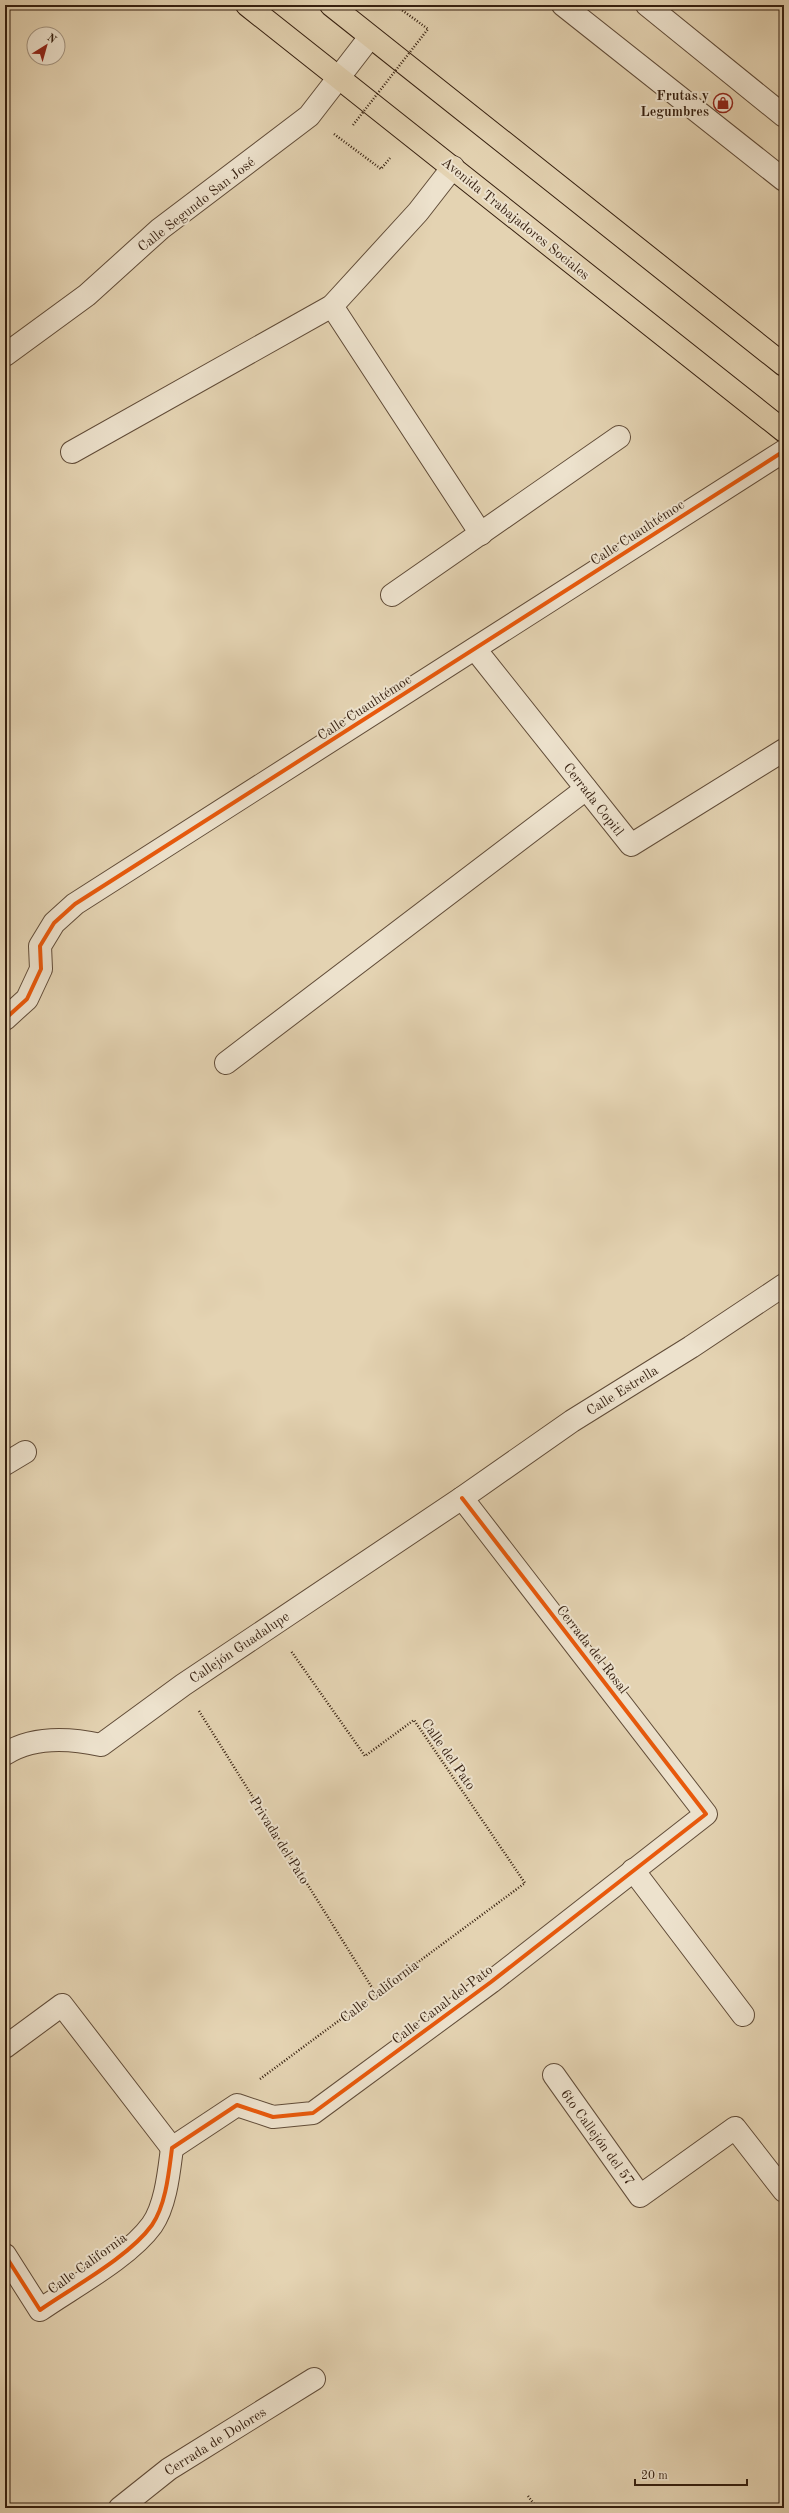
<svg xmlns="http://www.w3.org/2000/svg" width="789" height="2513" font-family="'Old Standard TT',serif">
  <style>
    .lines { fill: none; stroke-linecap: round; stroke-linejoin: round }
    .minor-casing { stroke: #614c38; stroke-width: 24 }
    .major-casing { stroke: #351f0f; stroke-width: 24 }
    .path { stroke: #351f0f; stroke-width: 2.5; stroke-dasharray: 1 2; stroke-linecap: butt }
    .minor { stroke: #ede2cd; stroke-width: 22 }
    .major { stroke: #e4d3b2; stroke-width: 22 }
    .path-bridge { stroke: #351f0f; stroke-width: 2.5; stroke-dasharray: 1 2; stroke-linecap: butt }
    .cycleway-casing { stroke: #ede2cd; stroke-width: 6 }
    .cycleway { stroke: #e8590c; stroke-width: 4 }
    .labels { text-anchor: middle; stroke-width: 4; stroke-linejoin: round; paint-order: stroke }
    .poi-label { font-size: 14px; font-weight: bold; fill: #351f0f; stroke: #ede2cd; text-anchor: end }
    .street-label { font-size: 14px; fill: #351f0f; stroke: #ede2cd }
  </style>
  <rect width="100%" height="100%" fill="#e4d3b2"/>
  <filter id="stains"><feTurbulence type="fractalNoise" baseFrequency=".005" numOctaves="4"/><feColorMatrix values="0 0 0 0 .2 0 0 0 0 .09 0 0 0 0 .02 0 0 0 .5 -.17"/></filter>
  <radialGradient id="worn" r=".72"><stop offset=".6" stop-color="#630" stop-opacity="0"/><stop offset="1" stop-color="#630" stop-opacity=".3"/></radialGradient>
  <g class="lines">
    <g class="minor-casing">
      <g id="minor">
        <polyline points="563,5 784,180"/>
        <polyline points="647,5 784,116"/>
        <polyline points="332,306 481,534"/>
        <polyline points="5,355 87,295 160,229 309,116 370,37"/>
        <polyline points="72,452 332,306 418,212 453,167"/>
        <polyline points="392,595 619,437"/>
        <polyline points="475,649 631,845 784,750"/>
        <polyline points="5,1019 27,999 41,969 40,946 54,923 75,904 784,451"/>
        <polyline points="226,1063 586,789"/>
        <polyline points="5,1464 25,1452"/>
        <path d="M5 1754C33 1736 69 1738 101 1745L183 1685 462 1498 572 1421 691 1347 784 1285"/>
        <polyline points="633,1870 743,2015"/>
        <polyline points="5,2047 62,2005 172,2148"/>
        <polyline points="554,2075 640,2196 735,2128 784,2191"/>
        <polyline points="172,2148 237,2105 273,2117 313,2113 491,1982 706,1814 462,1498"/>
        <path d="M5 2255 40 2310C73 2287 129 2257 152 2225 166 2205 169 2171 172 2148"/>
        <polyline points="120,2508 169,2469 314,2379"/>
      </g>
    </g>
    <g class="major-casing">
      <g id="major">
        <polyline points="247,5 784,431"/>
        <polyline points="331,5 784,365"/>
      </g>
    </g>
    <g class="path">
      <polyline points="395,5 428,29"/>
      <polyline points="334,134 381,169 390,158"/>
      <polyline points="199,1711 376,1994"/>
      <polyline points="260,2079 525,1883 414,1720 365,1756 291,1651"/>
      <polyline points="528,2496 537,2508"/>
    </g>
    <use href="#minor" class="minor"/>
    <use href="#major" class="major"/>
    <polyline class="path-bridge" points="353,125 428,29"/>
    <g class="cycleway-casing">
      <g id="cycleway">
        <polyline points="5,1019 27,999 41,969 40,946 54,923 75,904 784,451"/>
        <path d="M5 2255 40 2310C73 2287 129 2257 152 2225 166 2205 169 2171 172 2148L237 2105 273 2117 313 2113 491 1982 706 1814 462 1498"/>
      </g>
    </g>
    <use href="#cycleway" class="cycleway"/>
  </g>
  <defs>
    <g id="shop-ring" transform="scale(1)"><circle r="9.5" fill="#ede2cd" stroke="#8f2418" stroke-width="1.5"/><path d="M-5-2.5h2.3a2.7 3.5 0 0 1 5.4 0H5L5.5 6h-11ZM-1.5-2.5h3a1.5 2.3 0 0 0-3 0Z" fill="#8f2418"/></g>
  </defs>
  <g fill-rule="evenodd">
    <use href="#shop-ring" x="723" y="103"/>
  </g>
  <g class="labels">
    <g class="poi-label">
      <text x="709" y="100">Frutas y<tspan x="709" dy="16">Legumbres</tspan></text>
    </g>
    <g class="street-label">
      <text transform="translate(196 204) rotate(-38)" y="5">Calle Segundo San José</text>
      <text transform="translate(516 218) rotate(39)" y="5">Avenida Trabajadores Sociales</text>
      <text transform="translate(637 532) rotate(-33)" y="5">Calle Cuauhtémoc</text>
      <text transform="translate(364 707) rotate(-33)" y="5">Calle Cuauhtémoc</text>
      <text transform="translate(594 799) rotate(52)" y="5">Cerrada Copitl</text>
      <text transform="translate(622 1390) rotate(-32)" y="5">Calle Estrella</text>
      <text transform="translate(239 1647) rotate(-34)" y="5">Callejón Guadalupe</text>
      <text transform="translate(593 1649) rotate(52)" y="5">Cerrada del Rosal</text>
      <text transform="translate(449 1754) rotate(55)" y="5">Calle del Pato</text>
      <text transform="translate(280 1840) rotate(58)" y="5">Privada del Pato</text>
      <text transform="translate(379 1991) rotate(-37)" y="5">Calle California</text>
      <text transform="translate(442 2004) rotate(-37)" y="5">Calle Canal del Pato</text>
      <text transform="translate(598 2137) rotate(54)" y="5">6to Callejón del 57</text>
      <text transform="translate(87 2263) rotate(-36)" y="5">Calle California</text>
      <text transform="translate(215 2441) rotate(-32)" y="5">Cerrada de Dolores</text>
    </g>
  </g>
  <rect width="789" height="2513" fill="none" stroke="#e4d3b2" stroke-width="20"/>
  <rect x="6" y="6" width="777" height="2501" fill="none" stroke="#351f0f" stroke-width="2"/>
  <rect x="10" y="10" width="769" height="2493" fill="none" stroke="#351f0f"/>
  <g transform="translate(46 46) rotate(37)"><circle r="19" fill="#ede2cd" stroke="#a39481"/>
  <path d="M0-3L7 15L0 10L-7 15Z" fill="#8f2418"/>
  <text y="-6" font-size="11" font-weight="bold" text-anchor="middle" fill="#351f0f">N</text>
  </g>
  <path d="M635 2479v6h112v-6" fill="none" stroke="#351f0f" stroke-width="2"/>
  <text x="641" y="2479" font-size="12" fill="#351f0f" stroke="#ede2cd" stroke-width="3" paint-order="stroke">20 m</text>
  <rect width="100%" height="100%" filter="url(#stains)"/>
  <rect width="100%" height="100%" fill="url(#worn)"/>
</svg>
